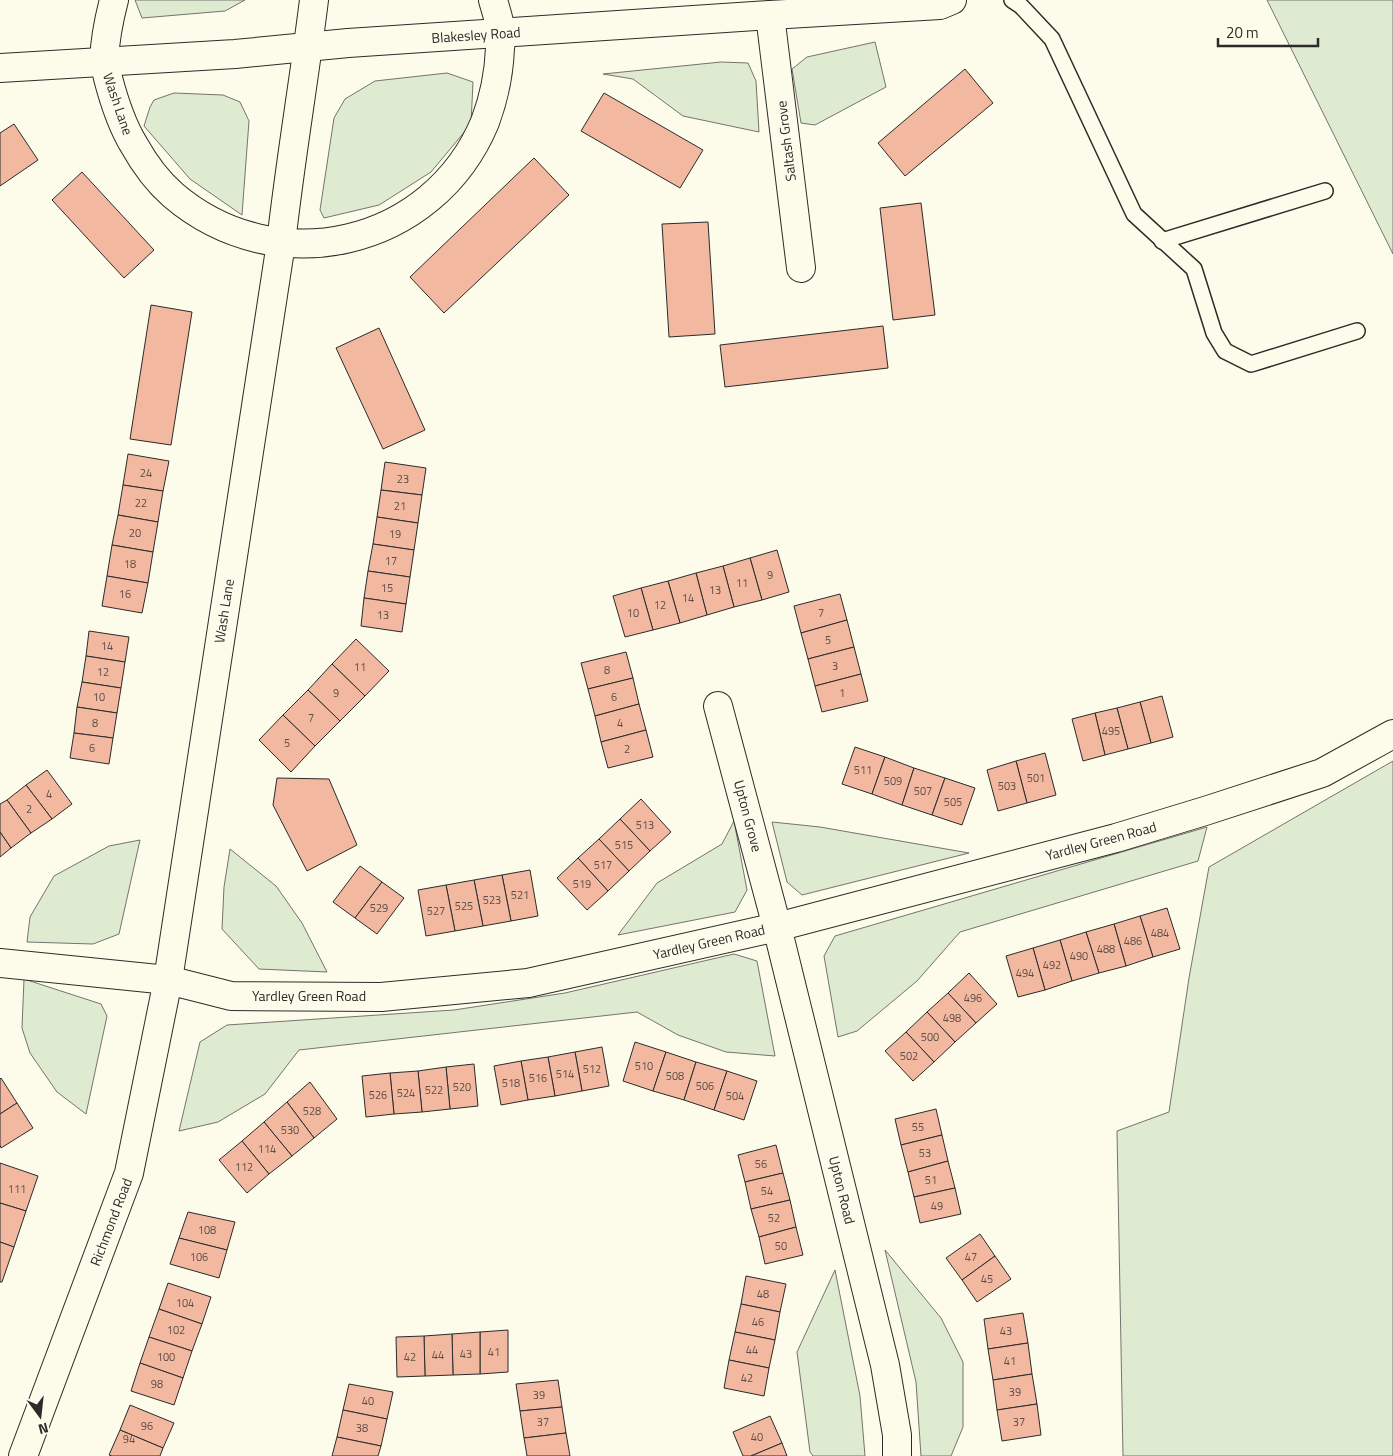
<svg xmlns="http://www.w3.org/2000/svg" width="1393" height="1456" font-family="'Titillium Web',sans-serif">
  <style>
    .green { fill: #deebd1; stroke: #74746e }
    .building { fill: #f2b8a0; stroke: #2b2b2b }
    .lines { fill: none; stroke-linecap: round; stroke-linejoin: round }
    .lane-casing { stroke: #2b2b2b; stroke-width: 18 }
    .street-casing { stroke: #2b2b2b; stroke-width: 30 }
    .secondary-casing { stroke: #2b2b2b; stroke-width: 30 }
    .lane { stroke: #fdfbea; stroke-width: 15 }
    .street { stroke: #fdfbea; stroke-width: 28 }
    .secondary { stroke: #fdfbea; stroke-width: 28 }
    .labels { text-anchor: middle; stroke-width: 4; stroke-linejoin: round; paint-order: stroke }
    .number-label { font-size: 11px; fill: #5d4e48 }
    .street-label { font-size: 14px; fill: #2b2b2b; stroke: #fdfbea }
  </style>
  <rect width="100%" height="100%" fill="#fdfbea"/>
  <g class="green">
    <polygon points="135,0 245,0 225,11 142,18"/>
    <polygon points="1267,0 1393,0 1393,254"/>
    <polygon points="875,42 886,87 815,125 801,123 792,69 807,57"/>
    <polygon points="721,62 748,63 756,81 759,132 683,116 633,79 603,74"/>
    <polygon points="447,73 473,82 471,124 431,172 379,205 324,218 320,210 334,118 345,99 375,81"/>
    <polygon points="174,93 223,95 240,102 249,121 242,215 190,179 144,126 150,107 154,100"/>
    <polygon points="1393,761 1393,1456 1123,1456 1117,1131 1169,1112 1189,978 1209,867"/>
    <polygon points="734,821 747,890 735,912 618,935 657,883 722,844"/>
    <polygon points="772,822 820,827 969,853 802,895 787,882"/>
    <polygon points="1207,827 1198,861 960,932 917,981 857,1031 838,1037 824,956 835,936"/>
    <polygon points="140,840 119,934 93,944 27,942 30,917 54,876 109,846"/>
    <polygon points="230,849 276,886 302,923 327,972 259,969 222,929 224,887"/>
    <polygon points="734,954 757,961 775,1056 726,1052 678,1035 637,1012 299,1050 265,1094 218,1122 179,1131 200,1042 227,1025 454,1010 565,993"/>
    <polygon points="24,979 101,1004 107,1016 86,1114 57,1092 30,1053 22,1028"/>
    <polygon points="885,1250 941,1318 963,1362 963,1427 951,1456 921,1456 916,1382"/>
    <polygon points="835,1270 860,1396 865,1456 813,1456 810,1452 797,1352"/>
  </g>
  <g class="building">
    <polygon points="965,69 993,103 905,176 878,143"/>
    <polygon points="604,93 703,150 680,188 581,131"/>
    <polygon points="14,124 38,160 0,186 0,133"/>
    <polygon points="534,158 569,195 444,313 410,277"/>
    <polygon points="82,172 154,250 124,278 52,200"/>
    <polygon points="921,203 935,315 893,320 880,208"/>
    <polygon points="708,222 715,334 669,337 662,224"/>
    <polygon points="151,305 192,312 171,445 130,439"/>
    <polygon points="883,326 888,368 725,387 720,345"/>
    <polygon points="379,328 425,430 383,449 336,348"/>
    <polygon points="128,454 169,461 163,491 123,485"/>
    <polygon points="385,462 426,468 422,495 381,490"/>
    <polygon points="123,485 163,491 158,522 118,515"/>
    <polygon points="381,490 422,495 418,523 377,517"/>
    <polygon points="118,515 158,522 153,552 112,545"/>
    <polygon points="377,517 418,523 414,550 373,544"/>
    <polygon points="373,544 414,550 410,577 368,571"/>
    <polygon points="112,545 153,552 148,583 107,576"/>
    <polygon points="777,550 789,592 762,600 750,558"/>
    <polygon points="750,558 762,600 734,607 723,566"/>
    <polygon points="723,566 734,607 707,615 696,573"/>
    <polygon points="368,571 410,577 406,604 364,598"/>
    <polygon points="696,573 707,615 680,623 668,581"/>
    <polygon points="107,576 148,583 142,613 102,606"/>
    <polygon points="668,581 680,623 653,630 641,588"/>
    <polygon points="641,588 653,630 625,637 613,596"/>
    <polygon points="840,594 847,620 801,633 794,606"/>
    <polygon points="364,598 406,604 402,632 361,626"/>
    <polygon points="847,620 854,647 808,659 801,633"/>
    <polygon points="89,631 129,637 125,662 86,656"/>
    <polygon points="356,639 389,671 365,696 332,664"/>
    <polygon points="854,647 861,674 815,686 808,659"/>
    <polygon points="626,652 633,678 588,689 581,663"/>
    <polygon points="86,656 125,662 121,688 82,682"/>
    <polygon points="332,664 365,696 340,721 308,690"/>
    <polygon points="861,674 868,701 822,712 815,686"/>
    <polygon points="633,678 639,704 595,716 588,689"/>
    <polygon points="82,682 121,688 117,713 77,707"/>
    <polygon points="308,690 340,721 315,746 283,715"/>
    <polygon points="1162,696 1173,737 1151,743 1140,702"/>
    <polygon points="1140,702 1151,743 1128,749 1117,708"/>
    <polygon points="639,704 646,730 601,742 595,716"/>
    <polygon points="77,707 117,713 113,738 74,733"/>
    <polygon points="1117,708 1128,749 1105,755 1095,713"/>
    <polygon points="1095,713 1105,755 1083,761 1072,719"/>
    <polygon points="283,715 315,746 291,772 259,740"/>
    <polygon points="646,730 653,757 608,768 601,742"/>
    <polygon points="74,733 113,738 109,764 70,758"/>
    <polygon points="855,747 885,757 872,794 842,784"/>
    <polygon points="1045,753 1056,795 1027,803 1016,761"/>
    <polygon points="885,757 914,768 902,805 872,794"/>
    <polygon points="1016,761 1027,803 998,811 987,770"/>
    <polygon points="914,768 945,778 932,815 902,805"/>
    <polygon points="47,770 72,804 52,819 26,785"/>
    <polygon points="277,778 329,779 357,845 307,871 273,805"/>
    <polygon points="945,778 975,788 962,825 932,815"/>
    <polygon points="26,785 52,819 31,833 7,800"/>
    <polygon points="641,799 671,832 650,851 620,819"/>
    <polygon points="7,800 31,833 11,848 0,832 0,804"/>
    <polygon points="620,819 650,851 629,871 599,839"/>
    <polygon points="0,832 11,848 0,857"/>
    <polygon points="599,839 629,871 608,891 578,858"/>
    <polygon points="578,858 608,891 587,910 557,878"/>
    <polygon points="360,866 382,882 355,918 333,902"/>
    <polygon points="530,870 538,916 511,921 502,875"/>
    <polygon points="502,875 511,921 483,926 474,880"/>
    <polygon points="474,880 483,926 455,931 446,885"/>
    <polygon points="382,882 404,898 377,934 355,918"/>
    <polygon points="446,885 455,931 426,936 418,890"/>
    <polygon points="1167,908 1180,949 1153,957 1140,916"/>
    <polygon points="1140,916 1153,957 1126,966 1114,924"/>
    <polygon points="1114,924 1126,966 1099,973 1086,932"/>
    <polygon points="1086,932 1099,973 1072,981 1060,940"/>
    <polygon points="1060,940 1072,981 1045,990 1033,948"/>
    <polygon points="1033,948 1045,990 1018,997 1006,956"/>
    <polygon points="969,973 997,1004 976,1023 948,993"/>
    <polygon points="948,993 976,1023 955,1042 927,1012"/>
    <polygon points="927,1012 955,1042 934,1062 906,1032"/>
    <polygon points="906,1032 934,1062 913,1081 885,1051"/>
    <polygon points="635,1042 666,1052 653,1091 623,1081"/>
    <polygon points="602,1047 609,1086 582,1091 575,1052"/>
    <polygon points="575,1052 582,1091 555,1096 548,1057"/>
    <polygon points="666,1052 696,1062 684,1100 653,1091"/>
    <polygon points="548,1057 555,1096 528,1100 521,1061"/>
    <polygon points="521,1061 528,1100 501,1105 494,1066"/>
    <polygon points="696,1062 727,1071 714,1110 684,1100"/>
    <polygon points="474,1064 478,1106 450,1109 446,1067"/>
    <polygon points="446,1067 450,1109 422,1112 418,1071"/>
    <polygon points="418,1071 422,1112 394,1114 390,1073"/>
    <polygon points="727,1071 757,1081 744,1120 714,1110"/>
    <polygon points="390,1073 394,1114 366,1117 362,1076"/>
    <polygon points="1,1078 17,1103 0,1114 0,1079"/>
    <polygon points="310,1082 337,1119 314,1138 287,1102"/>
    <polygon points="287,1102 314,1138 292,1156 264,1122"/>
    <polygon points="17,1103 33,1128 1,1148 0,1145 0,1114"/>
    <polygon points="936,1109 942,1135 901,1145 895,1119"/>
    <polygon points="264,1122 292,1156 269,1174 242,1141"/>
    <polygon points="942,1135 948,1161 908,1172 901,1145"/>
    <polygon points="242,1141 269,1174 247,1193 219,1160"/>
    <polygon points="776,1145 783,1173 745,1182 738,1155"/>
    <polygon points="948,1161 955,1188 914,1197 908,1172"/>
    <polygon points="0,1163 38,1176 26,1211 0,1203"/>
    <polygon points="783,1173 790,1200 751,1209 745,1182"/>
    <polygon points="955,1188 961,1214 920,1223 914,1197"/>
    <polygon points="790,1200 796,1227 759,1237 751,1209"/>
    <polygon points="0,1203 26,1211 14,1247 0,1242"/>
    <polygon points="188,1212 235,1222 227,1250 179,1238"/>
    <polygon points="796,1227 803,1255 765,1264 759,1237"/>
    <polygon points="980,1234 995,1256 962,1280 946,1258"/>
    <polygon points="179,1238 227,1250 219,1278 170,1264"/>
    <polygon points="0,1242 14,1247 2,1282 0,1282"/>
    <polygon points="995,1256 1011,1279 977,1302 962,1280"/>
    <polygon points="746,1276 786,1284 780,1312 741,1304"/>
    <polygon points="168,1283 211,1297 202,1324 159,1309"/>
    <polygon points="741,1304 780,1312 775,1340 735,1332"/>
    <polygon points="159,1309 202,1324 192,1351 149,1337"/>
    <polygon points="1023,1313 1028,1343 988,1349 984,1319"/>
    <polygon points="508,1330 508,1372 480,1374 480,1332"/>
    <polygon points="480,1332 480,1374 453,1375 452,1334"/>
    <polygon points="735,1332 775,1340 769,1368 729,1360"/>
    <polygon points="452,1334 453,1375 425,1376 424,1336"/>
    <polygon points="424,1336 425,1376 397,1377 396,1337"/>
    <polygon points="149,1337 192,1351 183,1378 140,1363"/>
    <polygon points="1028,1343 1032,1374 993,1380 988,1349"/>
    <polygon points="729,1360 769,1368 764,1396 724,1388"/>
    <polygon points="140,1363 183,1378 174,1405 131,1391"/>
    <polygon points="1032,1374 1037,1404 997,1410 993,1380"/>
    <polygon points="558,1380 562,1407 520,1411 516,1384"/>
    <polygon points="349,1384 393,1392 387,1419 343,1410"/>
    <polygon points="1037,1404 1041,1435 1002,1441 997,1410"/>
    <polygon points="130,1405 174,1423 163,1448 120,1430"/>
    <polygon points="562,1407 566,1433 524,1438 520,1411"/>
    <polygon points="343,1410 387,1419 381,1446 337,1437"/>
    <polygon points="770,1416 782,1443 751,1456 743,1456 733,1432"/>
    <polygon points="120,1430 163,1448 160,1456 112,1456 109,1455"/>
    <polygon points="566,1433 570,1456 527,1456 524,1438"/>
    <polygon points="337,1437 381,1446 378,1456 332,1456"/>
    <polygon points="782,1443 787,1456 751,1456"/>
  </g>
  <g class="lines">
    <g class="lane-casing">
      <g id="lane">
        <polyline points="1012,0 1021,6 1052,39 1134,214 1194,269 1214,333 1225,351 1251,364 1357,331"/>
        <polyline points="1162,241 1325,191"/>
      </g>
    </g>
    <g class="street-casing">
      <g id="street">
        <path d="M114 0C109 19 105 40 104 60 104 66 107 72 108 78 114 101 121 124 134 145 144 163 157 181 173 195 276 283 433 247 485 122 494 98 499 74 500 48 501 43 502 38 501 33 500 22 496 11 493 0"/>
        <polyline points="770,15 801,268"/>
        <polyline points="0,68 235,54 348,43 770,15 940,5 952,0"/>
        <polyline points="718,706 777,927 885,1365 897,1435 897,1456"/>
        <polyline points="0,963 168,980"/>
      </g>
    </g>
    <g class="secondary-casing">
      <g id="secondary">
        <polyline points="168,980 231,996 381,997 528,983 777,927 1116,838 1205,811 1322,773 1393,734"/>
        <path d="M23 1456 129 1173 168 980 281 243C290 162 304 81 314 0"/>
      </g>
    </g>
    <use href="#lane" class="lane"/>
    <use href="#street" class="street"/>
    <use href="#secondary" class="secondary"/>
  </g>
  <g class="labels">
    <g class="number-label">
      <text x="146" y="477">24</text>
      <text x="403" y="483">23</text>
      <text x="141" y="507">22</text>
      <text x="400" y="510">21</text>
      <text x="135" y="537">20</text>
      <text x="395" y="538">19</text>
      <text x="391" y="565">17</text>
      <text x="130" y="568">18</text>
      <text x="770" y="579">9</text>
      <text x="742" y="587">11</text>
      <text x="387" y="592">15</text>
      <text x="715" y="594">13</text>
      <text x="125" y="598">16</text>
      <text x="688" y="602">14</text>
      <text x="660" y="609">12</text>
      <text x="633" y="617">10</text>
      <text x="821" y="617">7</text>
      <text x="383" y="619">13</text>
      <text x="828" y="644">5</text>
      <text x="107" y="650">14</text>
      <text x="835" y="670">3</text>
      <text x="360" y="671">11</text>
      <text x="607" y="674">8</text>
      <text x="103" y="676">12</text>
      <text x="336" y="697">9</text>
      <text x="842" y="697">1</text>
      <text x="99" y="701">10</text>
      <text x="614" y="701">6</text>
      <text x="311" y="722">7</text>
      <text x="95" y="727">8</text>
      <text x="620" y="727">4</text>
      <text x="1111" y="735">495</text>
      <text x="287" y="747">5</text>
      <text x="92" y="752">6</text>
      <text x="627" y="753">2</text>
      <text x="863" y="774">511</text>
      <text x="1036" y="782">501</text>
      <text x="893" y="785">509</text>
      <text x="1007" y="790">503</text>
      <text x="923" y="795">507</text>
      <text x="49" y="798">4</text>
      <text x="953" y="806">505</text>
      <text x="29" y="813">2</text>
      <text x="645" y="829">513</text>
      <text x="624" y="849">515</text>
      <text x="603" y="869">517</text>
      <text x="582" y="888">519</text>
      <text x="520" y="899">521</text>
      <text x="492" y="904">523</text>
      <text x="464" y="910">525</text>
      <text x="379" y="912">529</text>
      <text x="436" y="915">527</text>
      <text x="1160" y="937">484</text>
      <text x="1133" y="945">486</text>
      <text x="1106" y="953">488</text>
      <text x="1079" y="960">490</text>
      <text x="1052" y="969">492</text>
      <text x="1025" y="977">494</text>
      <text x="973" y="1002">496</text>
      <text x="952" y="1022">498</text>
      <text x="930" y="1041">500</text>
      <text x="909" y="1060">502</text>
      <text x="644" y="1070">510</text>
      <text x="592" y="1073">512</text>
      <text x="565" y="1078">514</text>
      <text x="675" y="1080">508</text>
      <text x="538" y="1082">516</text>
      <text x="511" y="1087">518</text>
      <text x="705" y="1090">506</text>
      <text x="462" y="1091">520</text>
      <text x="434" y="1094">522</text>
      <text x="406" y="1097">524</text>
      <text x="378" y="1099">526</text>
      <text x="735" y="1100">504</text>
      <text x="312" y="1115">528</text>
      <text x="918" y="1131">55</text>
      <text x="290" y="1134">530</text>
      <text x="267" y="1153">114</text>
      <text x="925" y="1157">53</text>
      <text x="761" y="1168">56</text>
      <text x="244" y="1171">112</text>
      <text x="931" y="1184">51</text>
      <text x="17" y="1193">111</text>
      <text x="767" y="1195">54</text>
      <text x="937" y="1210">49</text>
      <text x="774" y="1222">52</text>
      <text x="207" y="1234">108</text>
      <text x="781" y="1250">50</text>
      <text x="199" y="1261">106</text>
      <text x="971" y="1261">47</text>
      <text x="987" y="1283">45</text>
      <text x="763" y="1298">48</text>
      <text x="185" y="1307">104</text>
      <text x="758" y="1326">46</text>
      <text x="176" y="1334">102</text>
      <text x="1006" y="1335">43</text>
      <text x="752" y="1354">44</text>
      <text x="494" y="1356">41</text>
      <text x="466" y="1358">43</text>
      <text x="438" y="1359">44</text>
      <text x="166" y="1361">100</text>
      <text x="410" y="1361">42</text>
      <text x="1010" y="1365">41</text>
      <text x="747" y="1382">42</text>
      <text x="157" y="1388">98</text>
      <text x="1015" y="1396">39</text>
      <text x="539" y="1399">39</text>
      <text x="368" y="1405">40</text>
      <text x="543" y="1426">37</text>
      <text x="1019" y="1426">37</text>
      <text x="147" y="1430">96</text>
      <text x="362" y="1432">38</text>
      <text x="757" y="1441">40</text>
      <text x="129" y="1443">94</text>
    </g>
    <g class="street-label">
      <text transform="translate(476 35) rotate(-4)" y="5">Blakesley Road</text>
      <text transform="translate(118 104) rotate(71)" y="5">Wash Lane</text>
      <text transform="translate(786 141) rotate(-97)" y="5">Saltash Grove</text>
      <text transform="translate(224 611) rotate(-81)" y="5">Wash Lane</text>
      <text transform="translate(748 816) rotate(75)" y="5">Upton Grove</text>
      <text transform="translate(1101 841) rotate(-15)" y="5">Yardley Green Road</text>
      <text transform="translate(709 942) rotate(-13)" y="5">Yardley Green Road</text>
      <text x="309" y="1001">Yardley Green Road</text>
      <text transform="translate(842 1190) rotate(76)" y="5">Upton Road</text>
      <text transform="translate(111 1222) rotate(-69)" y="5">Richmond Road</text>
    </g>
  </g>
  <g transform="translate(40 1416) rotate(165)" stroke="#fdfbea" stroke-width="4" paint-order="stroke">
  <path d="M0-4L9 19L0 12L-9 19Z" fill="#2b2b2b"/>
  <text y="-8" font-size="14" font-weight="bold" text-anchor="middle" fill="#2b2b2b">N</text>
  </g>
  <path d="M1218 38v8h100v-8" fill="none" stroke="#2b2b2b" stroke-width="2.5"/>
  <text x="1226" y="38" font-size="15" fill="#2b2b2b" stroke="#fdfbea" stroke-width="4" paint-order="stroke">20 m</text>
</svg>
